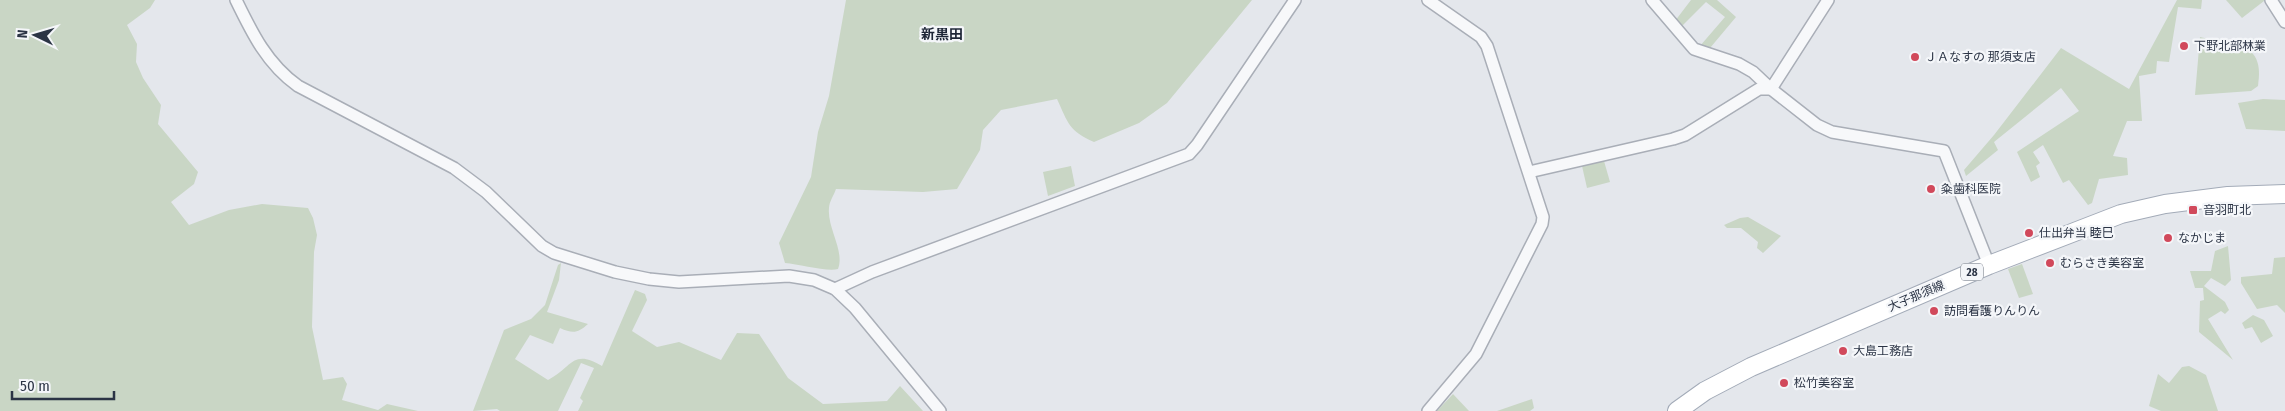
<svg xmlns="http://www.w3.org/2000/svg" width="2285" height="411" font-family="'Fira Sans Condensed','Noto Sans JP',sans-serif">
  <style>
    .green { fill: #c9d6c5 }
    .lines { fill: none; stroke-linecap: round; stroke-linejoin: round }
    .street-casing { stroke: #a9aeb7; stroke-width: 14 }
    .primary-casing { stroke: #a3abb8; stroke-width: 20 }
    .street { stroke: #f7f8fa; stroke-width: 11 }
    .primary { stroke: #fff; stroke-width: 18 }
    .poi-dot { fill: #d1495b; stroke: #f4f6f9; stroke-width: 2 }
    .labels { text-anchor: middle; stroke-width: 4.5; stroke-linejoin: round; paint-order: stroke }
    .shield { fill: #f4f6f9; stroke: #676e7b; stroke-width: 1 }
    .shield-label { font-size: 11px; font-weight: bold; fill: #2b3445 }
    .poi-label { font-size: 12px; fill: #2b3445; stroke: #f4f6f9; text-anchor: start }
    .street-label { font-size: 12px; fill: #2b3445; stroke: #f4f6f9 }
    .neighbourhood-label { font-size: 14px; font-weight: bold; fill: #1d2536; stroke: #f4f6f9 }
  </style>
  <rect width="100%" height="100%" fill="#e4e7ec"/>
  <g class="green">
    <polygon points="0,0 155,0 150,8 127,25 137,44 136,62 143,78 161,105 158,124 198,172 194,184 171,202 189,225 229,210 262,204 308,208 313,218 317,235 314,252 312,327 323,380 343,377 347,384 342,400 378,410 387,404 418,411 0,411"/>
    <path d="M846 0H1252L1167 103 1139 123 1094 142C1069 131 1068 123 1057 99L1001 110 983 130 980 150 957 189 923 192 836 189C834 195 829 202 829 208 827 228 845 251 838 269 827 272 799 264 785 263L779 243 811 177 818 132 829 96Z"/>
    <polygon points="1691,0 1717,0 1736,17 1710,48 1700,46 1725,17 1706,2 1681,27 1675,21"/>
    <polygon points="2177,0 2202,0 2201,9 2178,7 2169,62 2157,61 2156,73 2139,76 2142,121 2127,121 2113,156 2127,158 2128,175 2099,179 2092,203 2088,205 2069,180 2063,183 2043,145 2033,152 2040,163 2036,166 2040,177 2031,182 2017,152 2079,111 2061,88 1994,142 1998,150 1966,176 1964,170 1994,135 2061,48 2129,89"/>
    <polygon points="2226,0 2264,0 2264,1 2242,18"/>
    <path d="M2200 37C2232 45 2266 40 2258 86L2251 91 2195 95Z"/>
    <polygon points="2263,99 2285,100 2285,131 2246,129 2238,103"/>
    <polygon points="1604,161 1610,182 1587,188 1582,166"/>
    <polygon points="1071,166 1075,186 1048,196 1043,172"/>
    <polygon points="1748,217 1781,236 1763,253 1757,248 1758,242 1741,228 1727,228 1724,225 1740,218"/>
    <polygon points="2228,246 2231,280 2225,286 2211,278 2204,286 2225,302 2229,310 2225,314 2221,311 2208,319 2233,360 2199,332 2200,301 2204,300 2203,288 2195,288 2190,271 2211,271 2215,251"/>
    <polygon points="2285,257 2285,313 2277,305 2257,309 2241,283 2241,277 2272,274 2274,258"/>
    <path d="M561 263 559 280 547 312 588 324C578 333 573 334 560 328L553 344 530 335 515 359 548 380C572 368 572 348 602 366L635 290 645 294 647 300 632 331 657 347 679 342 721 360 737 333 759 334 788 378 823 404 887 401 900 386 923 411H578L583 401 580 398 594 368 581 363 558 411H500L497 409 473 411 504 330 531 319 545 305 558 265Z"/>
    <polygon points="2022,264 2033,294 2019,298 2008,269"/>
    <polygon points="2253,315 2264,320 2273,336 2261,343 2252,327 2245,329 2242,323"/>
    <polygon points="2189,366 2206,375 2218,411 2161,411 2149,406 2158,374 2169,383 2182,367"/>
    <polygon points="1453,394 1469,411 1437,411"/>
    <polygon points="1532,399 1534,408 1530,411 1497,411"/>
  </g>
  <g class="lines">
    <g class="street-casing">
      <g id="street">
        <path d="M236 0C252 33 267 64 298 86L454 168 486 192 542 246 554 253 615 272 649 279 679 282 789 276 814 280 835 289 855 308 940 411"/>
        <polyline points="1428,0 1481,37 1487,46 1543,217 1542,224 1476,354 1428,411"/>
        <polyline points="1652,0 1694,49 1739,64 1753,72 1771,89 1828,0"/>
        <polyline points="2271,0 2285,22"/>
        <polyline points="1529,172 1673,139 1685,135 1759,89 1771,89 1817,125 1832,132 1944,151 1989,265"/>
        <polyline points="835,289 872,272 1189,154 1197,145 1295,0"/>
      </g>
    </g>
    <g class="primary-casing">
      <polyline id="primary" points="1677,411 1705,391 1751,367 1989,265 2121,214 2165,204 2228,196 2285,194"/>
    </g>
    <use href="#street" class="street"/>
    <use href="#primary" class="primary"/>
  </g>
  <g class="poi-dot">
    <circle cx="2184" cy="46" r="5"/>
    <circle cx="1915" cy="57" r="5"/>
    <circle cx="1931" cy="189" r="5"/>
    <rect x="2188" y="205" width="10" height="10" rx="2.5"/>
    <circle cx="2029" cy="233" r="5"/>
    <circle cx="2168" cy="238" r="5"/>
    <circle cx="2050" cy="263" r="5"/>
    <circle cx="1934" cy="311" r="5"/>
    <circle cx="1843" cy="351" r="5"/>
    <circle cx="1784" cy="383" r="5"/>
  </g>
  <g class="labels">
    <rect class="shield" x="1961" y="263.5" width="22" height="17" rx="4"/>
    <g class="shield-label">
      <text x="1972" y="276">28</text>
    </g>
    <g class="poi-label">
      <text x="2194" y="50">下野北部林業</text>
      <text x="1925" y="61">ＪＡなすの 那須支店</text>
      <text x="1941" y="193">粂歯科医院</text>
      <text x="2203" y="214">音羽町北</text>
      <text x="2039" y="237">仕出弁当 睦巳</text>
      <text x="2178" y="242">なかじま</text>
      <text x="2060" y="267">むらさき美容室</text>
      <text x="1944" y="315">訪問看護りんりん</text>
      <text x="1853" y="355">大島工務店</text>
      <text x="1794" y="387">松竹美容室</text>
    </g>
    <g class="street-label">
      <text transform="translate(1916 296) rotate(-23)" y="4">大子那須線</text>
    </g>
    <g class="neighbourhood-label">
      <text x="942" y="39">新黒田</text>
    </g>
  </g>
  <g transform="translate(35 35) rotate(275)" stroke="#f4f6f9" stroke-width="4" paint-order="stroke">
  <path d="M0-4L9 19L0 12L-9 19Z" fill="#2b3445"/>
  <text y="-8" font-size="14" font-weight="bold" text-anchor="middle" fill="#2b3445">N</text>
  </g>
  <path d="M12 391v8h102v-8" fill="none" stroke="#2b3445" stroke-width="2.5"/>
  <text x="20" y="391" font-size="15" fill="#2b3445" stroke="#f4f6f9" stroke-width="4" paint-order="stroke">50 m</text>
</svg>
